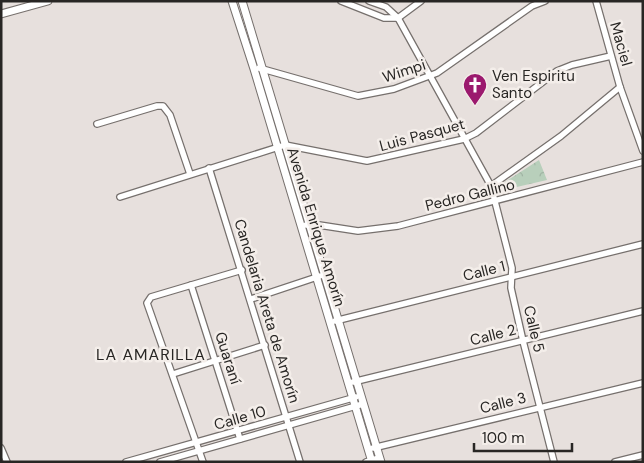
<svg xmlns="http://www.w3.org/2000/svg" width="644" height="463" font-family="'DM Sans',sans-serif">
  <style>
    .park { fill: url(#park-crowns) }
    .lines { fill: none; stroke-linecap: round; stroke-linejoin: round }
    .minor-casing { stroke: #76706d; stroke-width: 8 }
    .tertiary-casing { stroke: #76706d; stroke-width: 9 }
    .minor { stroke: #fff; stroke-width: 5.5 }
    .tertiary { stroke: #fff; stroke-width: 7 }
    .labels { text-anchor: middle; stroke-width: 5; stroke-linejoin: round; paint-order: stroke }
    .street-label { font-size: 15px; fill: #282624; stroke: #f4eeea }
    .poi-label { font-size: 15px; fill: #282624; stroke: #f4eeea; text-anchor: start }
    .neighbourhood-label { font-size: 16px; letter-spacing: 1px; fill: #282624; stroke: #f4eeea }
  </style>
  <defs>
    <pattern id="park-crowns" width="20" height="18" patternUnits="userSpaceOnUse" patternTransform="scale(1.25)"><rect width="20" height="18" fill="#b8cfbb"/><path d="M2 6a3 3 0 1 1 6 0M12 15a3 3 0 1 1 6 0" fill="none" stroke="#9eb2a1"/></pattern>
  </defs>
  <rect width="100%" height="100%" fill="#e7e0dd"/>
  <polygon class="park" points="539,160 547,180 504,190 497,187"/>
  <g class="lines">
    <g class="minor-casing">
      <g id="minor">
        <polyline points="341,1 384,18 398,18"/>
        <polyline points="369,1 386,7 398,18 491,186 512,268 511,288 523,341 554,462"/>
        <polyline points="596,1 620,87 643,151"/>
        <polyline points="398,18 421,1"/>
        <polyline points="259,68 358,96 394,89 437,73 532,6 545,1"/>
        <polyline points="97,124 157,106 163,106 170,115 190,174"/>
        <polyline points="209,168 300,462"/>
        <polyline points="491,186 561,136 620,87"/>
        <polyline points="120,197 285,145 367,161 464,139 476,133 557,71 572,65 611,56"/>
        <polyline points="306,225 319,225 358,231 398,226 643,162"/>
        <polyline points="191,285 240,439"/>
        <polyline points="251,299 320,276"/>
        <polyline points="335,321 643,244"/>
        <polyline points="173,374 265,345"/>
        <polyline points="353,382 643,311"/>
        <polyline points="1,448 7,462"/>
        <polyline points="373,448 643,383"/>
        <polyline points="126,462 356,397"/>
        <polyline points="160,462 363,404"/>
        <polyline points="203,462 147,303 151,297 242,270"/>
        <polyline points="366,462 379,458"/>
        <polyline points="615,462 643,455"/>
      </g>
    </g>
    <g class="tertiary-casing">
      <g id="tertiary">
        <polyline points="232,1 254,69 372,462"/>
        <polyline points="242,1 381,462"/>
        <polyline points="1,14 48,1"/>
      </g>
    </g>
    <use href="#minor" class="minor"/>
    <use href="#tertiary" class="tertiary"/>
  </g>
  <defs>
    <g id="church-pin" transform="scale(1.25)"><path d="M0 17L-7.5 6A9.5 9.5 0 1 1 7.5 6Z" fill="#9b196e" stroke="#f4eeea"/><path d="M-1.2-6h2.4v3.5h3.3v2.4h-3.3V6h-2.4V-.1h-3.3v-2.4h3.3Z" fill="#fff"/></g>
  </defs>
  <g fill-rule="evenodd">
    <use href="#church-pin" x="475" y="85"/>
  </g>
  <g class="labels">
    <g class="street-label">
      <text transform="translate(621 44) rotate(74)" y="5">Maciel</text>
      <text transform="translate(404 71) rotate(-18)" y="5">Wimpi</text>
      <text transform="translate(422 135) rotate(-15)" y="5">Luis Pasquet</text>
      <text transform="translate(470 195) rotate(-14)" y="5">Pedro Gallino</text>
      <text transform="translate(316 227) rotate(73)" y="5">Avenida Enrique Amorín</text>
      <text transform="translate(484 271) rotate(-14)" y="5">Calle 1</text>
      <text transform="translate(267 311) rotate(73)" y="5">Candelaria Areta de Amorín</text>
      <text transform="translate(534 329) rotate(77)" y="5">Calle 5</text>
      <text transform="translate(493 335) rotate(-14)" y="5">Calle 2</text>
      <text transform="translate(228 358) rotate(72)" y="5">Guaraní</text>
      <text transform="translate(503 403) rotate(-14)" y="5">Calle 3</text>
      <text transform="translate(240 418) rotate(-16)" y="5">Calle 10</text>
    </g>
    <g class="poi-label">
      <text x="492" y="81">Ven Espiritu<tspan x="492" dy="17">Santo</tspan></text>
    </g>
    <g class="neighbourhood-label">
      <text x="151" y="360">LA AMARILLA</text>
    </g>
  </g>
  <rect width="644" height="463" fill="none" stroke="#282624" stroke-width="5"/>
  <path d="M474 443v8h98v-8" fill="none" stroke="#282624" stroke-width="2.5"/>
  <text x="482" y="443" font-size="15" fill="#282624" stroke="#f4eeea" stroke-width="4" paint-order="stroke">100 m</text>
</svg>
